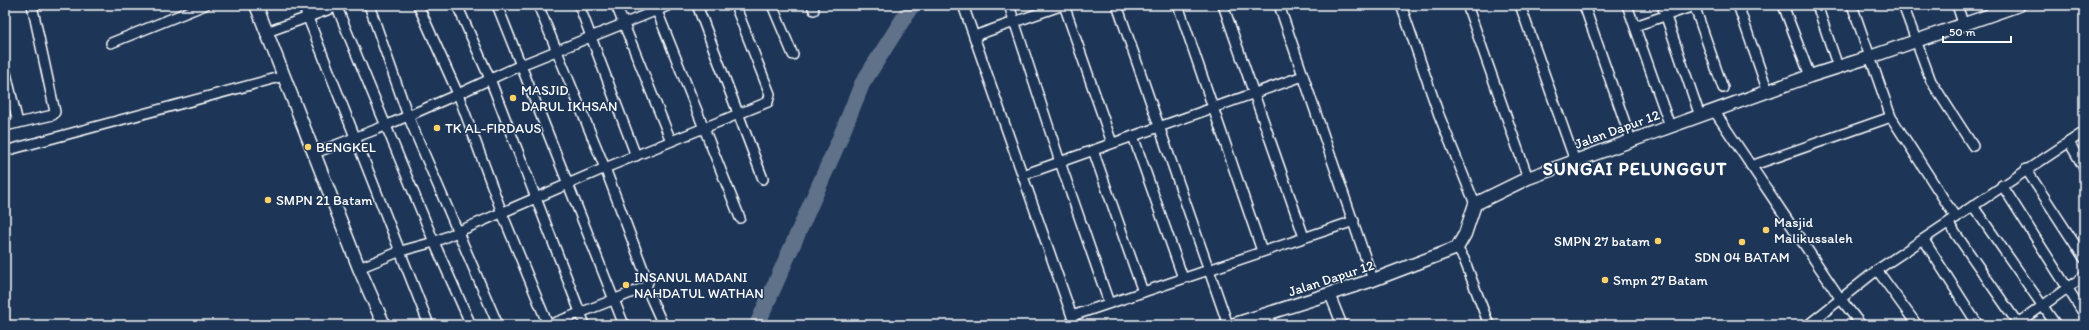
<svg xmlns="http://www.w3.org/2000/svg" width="2089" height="330" font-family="Itim,sans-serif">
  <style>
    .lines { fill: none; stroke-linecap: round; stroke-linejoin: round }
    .river { stroke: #617289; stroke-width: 16 }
    .street-casing { stroke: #fff; stroke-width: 12 }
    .secondary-casing { stroke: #fff; stroke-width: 15 }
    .street { stroke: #1d3557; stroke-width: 9 }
    .secondary { stroke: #1d3557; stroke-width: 12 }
    .poi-dot { fill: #ffd166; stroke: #1d3557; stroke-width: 1.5 }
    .labels { text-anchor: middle; stroke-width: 3; stroke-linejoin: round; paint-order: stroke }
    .poi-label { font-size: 14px; fill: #fff; stroke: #1d3557; text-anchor: start }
    .street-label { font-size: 14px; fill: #fff; stroke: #1d3557 }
    .district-label { font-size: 18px; font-weight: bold; letter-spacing: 1px; fill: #fff; stroke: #1d3557 }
  </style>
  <rect width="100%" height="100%" fill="#1d3557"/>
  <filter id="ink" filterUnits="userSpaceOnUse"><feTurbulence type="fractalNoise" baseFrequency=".025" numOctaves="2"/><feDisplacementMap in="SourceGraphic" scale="8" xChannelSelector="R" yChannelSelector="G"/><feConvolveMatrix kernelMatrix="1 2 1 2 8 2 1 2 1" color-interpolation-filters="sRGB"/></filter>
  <g filter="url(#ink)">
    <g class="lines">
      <polyline class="river" points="757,325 838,143 862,84 912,5"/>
      <g class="street-casing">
        <g id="street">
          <polyline points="303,5 429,325"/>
          <polyline points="336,5 434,242 471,325"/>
          <polyline points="369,5 408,116 498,325"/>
          <polyline points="457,5 490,79 585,325"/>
          <polyline points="497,5 624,325"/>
          <polyline points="538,5 605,168 648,282 646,287 663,325"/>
          <polyline points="579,5 636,156"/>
          <polyline points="616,5 671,141"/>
          <polyline points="697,5 763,179"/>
          <polyline points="772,5 793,55"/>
          <polyline points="812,5 814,10"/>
          <polyline points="963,5 1075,325"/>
          <polyline points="1009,5 1060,162 1109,303"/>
          <polyline points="1064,5 1112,143"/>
          <polyline points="1117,5 1228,325"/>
          <polyline points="1178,5 1262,251"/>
          <polyline points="1223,5 1304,237"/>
          <polyline points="1279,5 1373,280"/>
          <polyline points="1401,5 1439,115 1475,204"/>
          <polyline points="1467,5 1528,178"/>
          <polyline points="1520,5 1575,161"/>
          <polyline points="1584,5 1631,140"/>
          <polyline points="1627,5 1670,126"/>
          <polyline points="1662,5 1700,116"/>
          <polyline points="1694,5 1723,88"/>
          <polyline points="1738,5 1768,92"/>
          <polyline points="1783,5 1810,76"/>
          <polyline points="1817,5 1838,67"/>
          <polyline points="1852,5 1891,117 1956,218"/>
          <polyline points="1903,5 1931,81 1973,146"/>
          <polyline points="1957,5 1963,23"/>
          <polyline points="1990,5 1993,13"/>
          <polyline points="655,6 740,218"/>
          <polyline points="1635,26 1694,6"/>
          <polyline points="267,32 341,5"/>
          <polyline points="974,36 1063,5"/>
          <polyline points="111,43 205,5"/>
          <polyline points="5,69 18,123"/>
          <polyline points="1715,112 1840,298 1861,325"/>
          <polyline points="5,126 53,115 55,112 32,5"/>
          <polyline points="1133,136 1183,278"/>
          <polyline points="2069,142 2084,168"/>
          <polyline points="1093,150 1143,292"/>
          <polyline points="5,151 284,76"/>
          <polyline points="315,153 385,126 458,94 418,5"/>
          <polyline points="1751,166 1891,117"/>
          <polyline points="2026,169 2084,258"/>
          <polyline points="1023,175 1303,76"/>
          <polyline points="2002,185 2084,314"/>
          <polyline points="1973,206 2056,325"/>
          <polyline points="1949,224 2019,325"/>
          <polyline points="1924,240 1978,325"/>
          <polyline points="1457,248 1464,259 1489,325"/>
          <polyline points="359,268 401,251 434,242 605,168 768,102 770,94 735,5"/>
          <polyline points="1877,270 1917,325"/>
          <polyline points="1330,295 1342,325"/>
          <polyline points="1267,313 1271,325"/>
          <polyline points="1072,316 1354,221"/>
          <polyline points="548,325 502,213 458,94 521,65 670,5"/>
          <polyline points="549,325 646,287"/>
          <polyline points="1808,325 1877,270 2084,132"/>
          <polyline points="2016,325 2084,276"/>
        </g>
      </g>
      <g class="secondary-casing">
        <g id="secondary">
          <polyline points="256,5 359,268 384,325"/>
          <polyline points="1232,325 1373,280 1457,248 1465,234 1475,204 1528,178 1810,76 1870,57 2019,5"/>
        </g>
      </g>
      <use href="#street" class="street"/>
      <use href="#secondary" class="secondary"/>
    </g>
  </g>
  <g class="poi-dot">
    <circle cx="513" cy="98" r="4"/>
    <circle cx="437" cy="128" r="4"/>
    <circle cx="308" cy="147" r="4"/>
    <circle cx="268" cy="200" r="4"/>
    <circle cx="1766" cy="230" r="4"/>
    <circle cx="1658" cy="241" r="4"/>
    <circle cx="1742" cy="242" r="4"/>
    <circle cx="1605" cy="280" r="4"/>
    <circle cx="626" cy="285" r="4"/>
  </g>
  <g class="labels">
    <g class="poi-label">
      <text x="521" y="95">MASJID<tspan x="521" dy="16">DARUL IKHSAN</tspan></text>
      <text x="445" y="133">TK AL-FIRDAUS</text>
      <text x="316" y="152">BENGKEL</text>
      <text x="276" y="205">SMPN 21 Batam</text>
      <text x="1774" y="227">Masjid<tspan x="1774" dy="16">Malikussaleh</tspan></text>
      <text x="1650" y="246" text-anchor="end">SMPN 27 batam</text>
      <text x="1742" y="262" text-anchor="middle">SDN 04 BATAM</text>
      <text x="634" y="282">INSANUL MADANI<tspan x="634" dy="16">NAHDATUL WATHAN</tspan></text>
      <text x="1613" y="285">Smpn 27 Batam</text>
    </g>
    <g class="street-label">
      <text transform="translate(1617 129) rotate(-20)" y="5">Jalan Dapur 12</text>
      <text transform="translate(1331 278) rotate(-18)" y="5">Jalan Dapur 12</text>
    </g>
    <g class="district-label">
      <text x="1635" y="175">SUNGAI PELUNGGUT</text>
    </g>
  </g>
  <rect width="2089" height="330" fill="none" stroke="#1d3557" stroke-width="20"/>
  <rect x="10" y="10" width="2069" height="310" fill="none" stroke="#fff" stroke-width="1.5" filter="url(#ink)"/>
  <path d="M1943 36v6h68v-6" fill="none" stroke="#ffffff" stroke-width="2"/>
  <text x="1949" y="36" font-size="12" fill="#ffffff" stroke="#1d3557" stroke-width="3" paint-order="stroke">50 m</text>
</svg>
